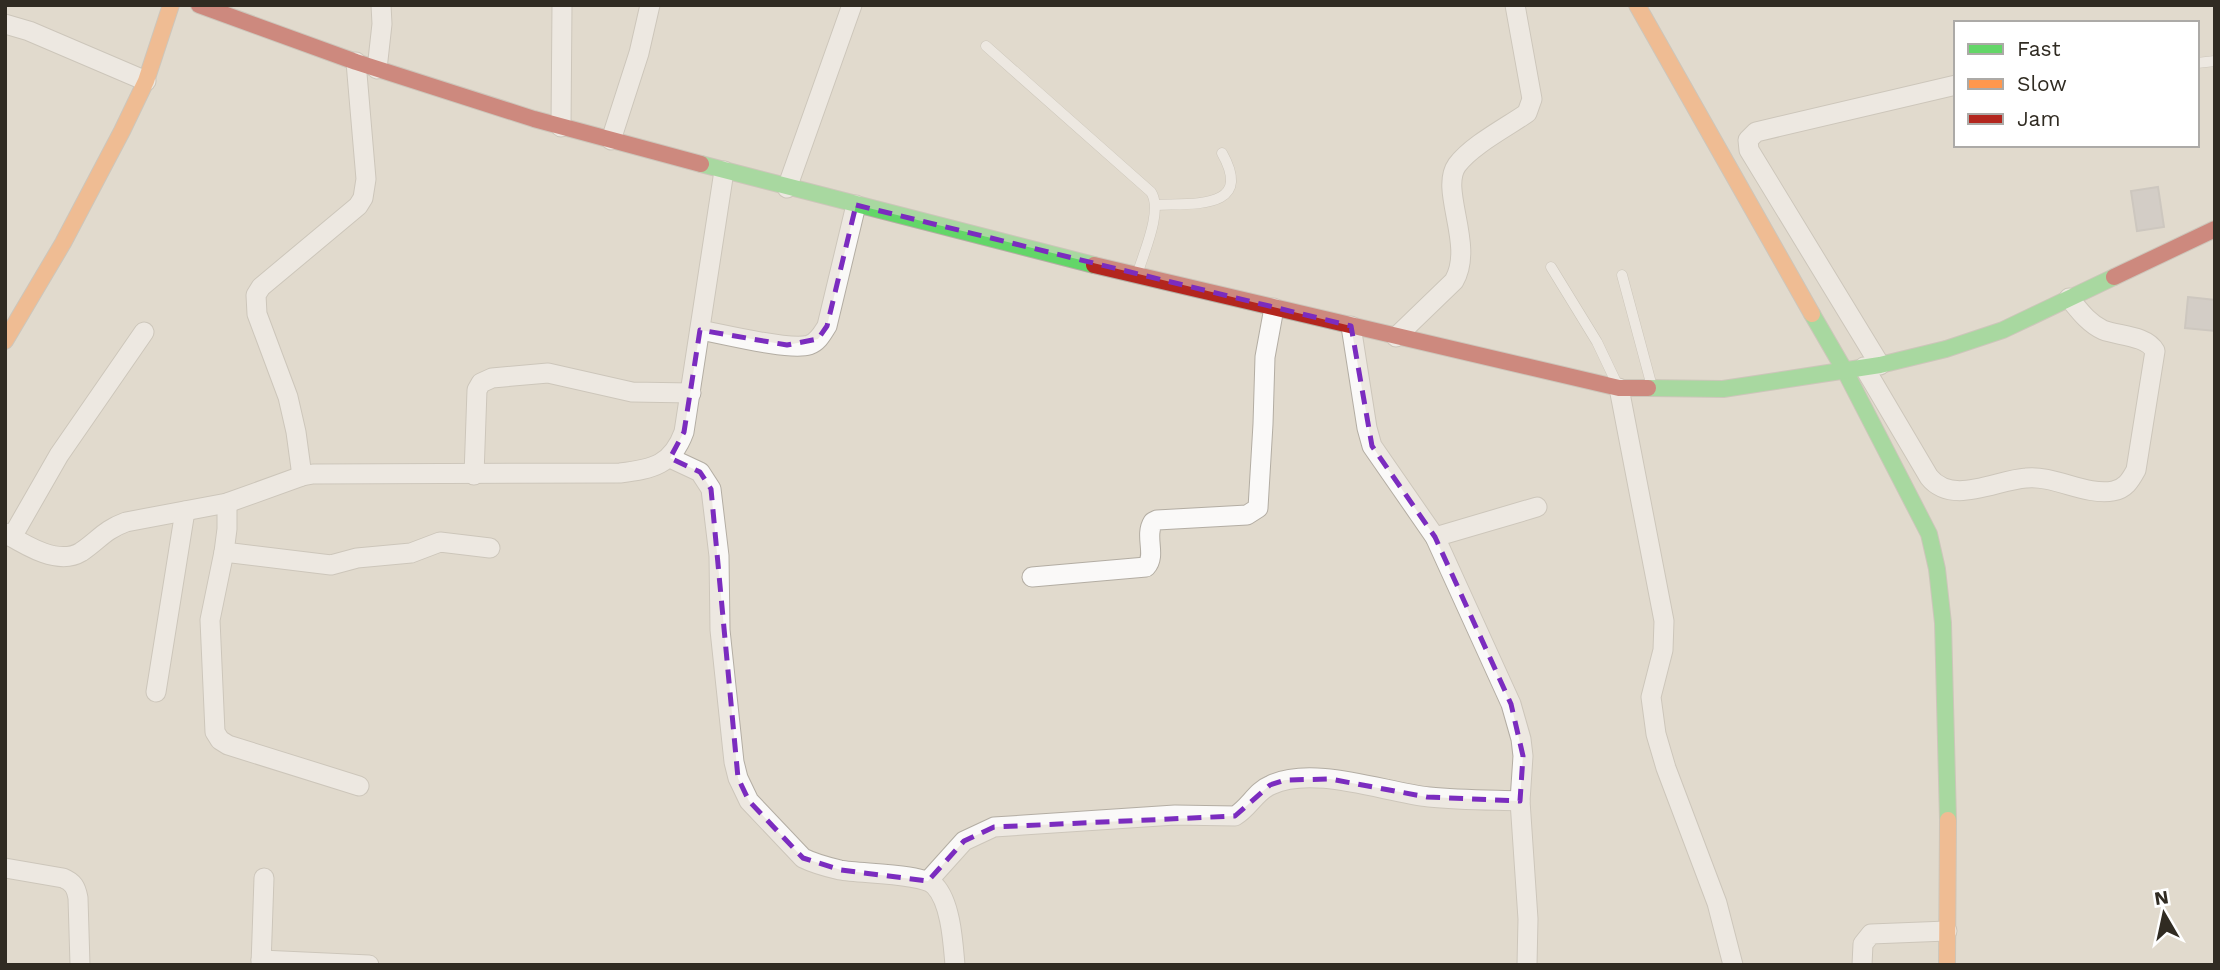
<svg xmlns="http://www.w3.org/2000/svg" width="2220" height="970" font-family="'Work Sans',sans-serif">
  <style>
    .building { fill: #c2bdbc; stroke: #b3afad; stroke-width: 2 }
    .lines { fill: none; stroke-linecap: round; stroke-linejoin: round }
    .lane-casing { stroke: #b3ada3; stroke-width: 11 }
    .street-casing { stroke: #b3ada3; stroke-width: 21 }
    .fast-casing { stroke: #b3ada3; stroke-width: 18 }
    .slow-casing { stroke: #b3ada3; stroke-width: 18 }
    .jam-casing { stroke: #b3ada3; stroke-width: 18 }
    .lane { stroke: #faf9f8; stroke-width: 10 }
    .street { stroke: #faf9f8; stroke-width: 19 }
    .fast { stroke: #63d668; stroke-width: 16 }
    .slow { stroke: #ff974d; stroke-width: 16 }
    .jam { stroke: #b3261e; stroke-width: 16 }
    .marked { fill: none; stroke: #7b2cbf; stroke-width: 5; stroke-dasharray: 14 9; stroke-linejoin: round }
  </style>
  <rect width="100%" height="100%" fill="#e1dacd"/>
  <g class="building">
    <polygon points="2158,187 2164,227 2137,231 2131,191"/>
    <polygon points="2188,297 2215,300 2215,331 2185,328"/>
  </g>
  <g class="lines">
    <g class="lane-casing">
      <g id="lane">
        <path d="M986 46 1151 192C1163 210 1144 252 1138 272"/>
        <polyline points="2197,63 2215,61"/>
        <path d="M1156 205C1194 203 1254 210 1222 153"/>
        <polyline points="1551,267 1597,342 1616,382"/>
        <polyline points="1622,275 1651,383"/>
      </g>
    </g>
    <g class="street-casing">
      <g id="street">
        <polyline points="5,24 29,31 146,81"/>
        <polyline points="377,69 382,24 381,5"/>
        <polyline points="561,127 562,5"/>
        <polyline points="611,140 639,53 650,5"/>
        <polyline points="787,188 852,5"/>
        <polyline points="1351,326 1367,428 1372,446 1435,537 1511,704 1521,739 1523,756 1520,801 1528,919 1527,965"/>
        <path d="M700 330C723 334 789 351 809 345 818 342 822 334 827 326L856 205"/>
        <path d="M1396 337 1454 281C1475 245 1439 190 1457 165 1472 145 1507 127 1527 113L1532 99 1515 5"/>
        <polyline points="1880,365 1749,150 1748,140 1756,132 1956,85"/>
        <path d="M1864 367 1929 477C1952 506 1996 480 2026 478 2054 475 2086 496 2113 491 2125 489 2130 481 2136 470L2155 351C2146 335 2118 336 2103 330 2088 323 2079 310 2069 298"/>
        <polyline points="1619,388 1664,621 1663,650 1651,697 1656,734 1666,768 1717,903 1733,965"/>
        <path d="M670 458 700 472 711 489 719 556 720 630 734 762 738 778 749 801 803 858C815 864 827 867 840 870 861 874 923 873 935 886 951 903 953 943 955 965"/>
        <polyline points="474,475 477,390 481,383 492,378 548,373 632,392 691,393"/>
        <polyline points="302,476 296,432 288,397 257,314 256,295 261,287 358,206 363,198 366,179 356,62"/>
        <polyline points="227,503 227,529 224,552 210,620 215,732 220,740 228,745 359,786"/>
        <path d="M5 533C25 545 58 566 81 552 99 540 104 530 126 522L227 503 302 476 313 474 620 473C653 469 672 465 684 432L724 171"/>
        <polyline points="12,537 59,455 144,332"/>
        <polyline points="1435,537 1537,507"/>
        <polyline points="224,552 331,565 357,558 411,553 440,542 490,548"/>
        <path d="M1032 577 1146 567C1157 555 1144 536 1153 522L1157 520 1247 515 1258 508 1263 424 1265 357 1274 308"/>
        <polyline points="156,692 185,511"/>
        <path d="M5 868 63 878C73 882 76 887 78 898L80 965"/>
        <path d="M928 881 964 841 994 827 1175 815 1235 816C1249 808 1256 791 1271 785 1313 765 1384 792 1429 797 1459 800 1490 800 1520 801"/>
        <polyline points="261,960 369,965"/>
        <polyline points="261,965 264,878"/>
        <polyline points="1862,965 1863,944 1871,934 1947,931"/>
      </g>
    </g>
    <g class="fast-casing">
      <g id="fast">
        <polyline points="701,164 1094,265"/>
        <polyline points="1812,314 1845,371 1929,534 1937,569 1943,623 1948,820"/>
        <polyline points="1648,388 1723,389 1880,365 1946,349 2003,330 2114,277"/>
      </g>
    </g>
    <g class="slow-casing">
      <g id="slow">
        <polyline points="1637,5 1812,314"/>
        <polyline points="5,341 63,243 122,131 146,81 171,5"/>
        <polyline points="1947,965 1948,820"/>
      </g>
    </g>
    <g class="jam-casing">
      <g id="jam">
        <polyline points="199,5 356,62 534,119 701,164"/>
        <polyline points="1094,265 1619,388 1648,388"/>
        <polyline points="2114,277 2215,229"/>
      </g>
    </g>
    <use href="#lane" class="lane"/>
    <use href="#street" class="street"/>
    <use href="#fast" class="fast"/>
    <use href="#slow" class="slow"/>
    <use href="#jam" class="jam"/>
  </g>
  <path d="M0 0H2220V970H0ZM856 205 1351 326 1372 446 1435 537 1511 704 1523 756 1520 801 1427 797 1330 779 1285 780 1270 785 1235 816 994 827 964 841 928 881 841 870 803 858 749 801 738 778 711 489 700 472 670 458 684 432 700 330 787 345 818 339 827 326Z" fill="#e1dacd" fill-opacity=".55" fill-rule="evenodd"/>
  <path class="marked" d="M856 205 1351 326 1372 446 1435 537 1511 704 1523 756 1520 801 1427 797 1330 779 1285 780 1270 785 1235 816 994 827 964 841 928 881 841 870 803 858 749 801 738 778 711 489 700 472 670 458 684 432 700 330 787 345 818 339 827 326Z"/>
  <rect width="2220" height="970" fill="none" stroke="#302b22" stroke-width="14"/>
  <rect x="1954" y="21" width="245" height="126" fill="#ffffff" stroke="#acaaa7" stroke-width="2"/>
  <rect x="1968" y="44" width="35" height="10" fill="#63d668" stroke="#acaaa7" stroke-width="2"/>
  <text x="2017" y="56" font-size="21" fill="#302b22">Fast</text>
  <rect x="1968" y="79" width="35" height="10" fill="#ff974d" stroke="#acaaa7" stroke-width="2"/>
  <text x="2017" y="91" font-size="21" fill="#302b22">Slow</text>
  <rect x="1968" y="114" width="35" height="10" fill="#b3261e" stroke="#acaaa7" stroke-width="2"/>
  <text x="2017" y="126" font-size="21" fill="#302b22">Jam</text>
  <g transform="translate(2164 914) rotate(351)" stroke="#ffffff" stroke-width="5" paint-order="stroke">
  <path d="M0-5L12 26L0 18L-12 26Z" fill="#302b22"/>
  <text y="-10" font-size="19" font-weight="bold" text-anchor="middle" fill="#302b22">N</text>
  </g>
</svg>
